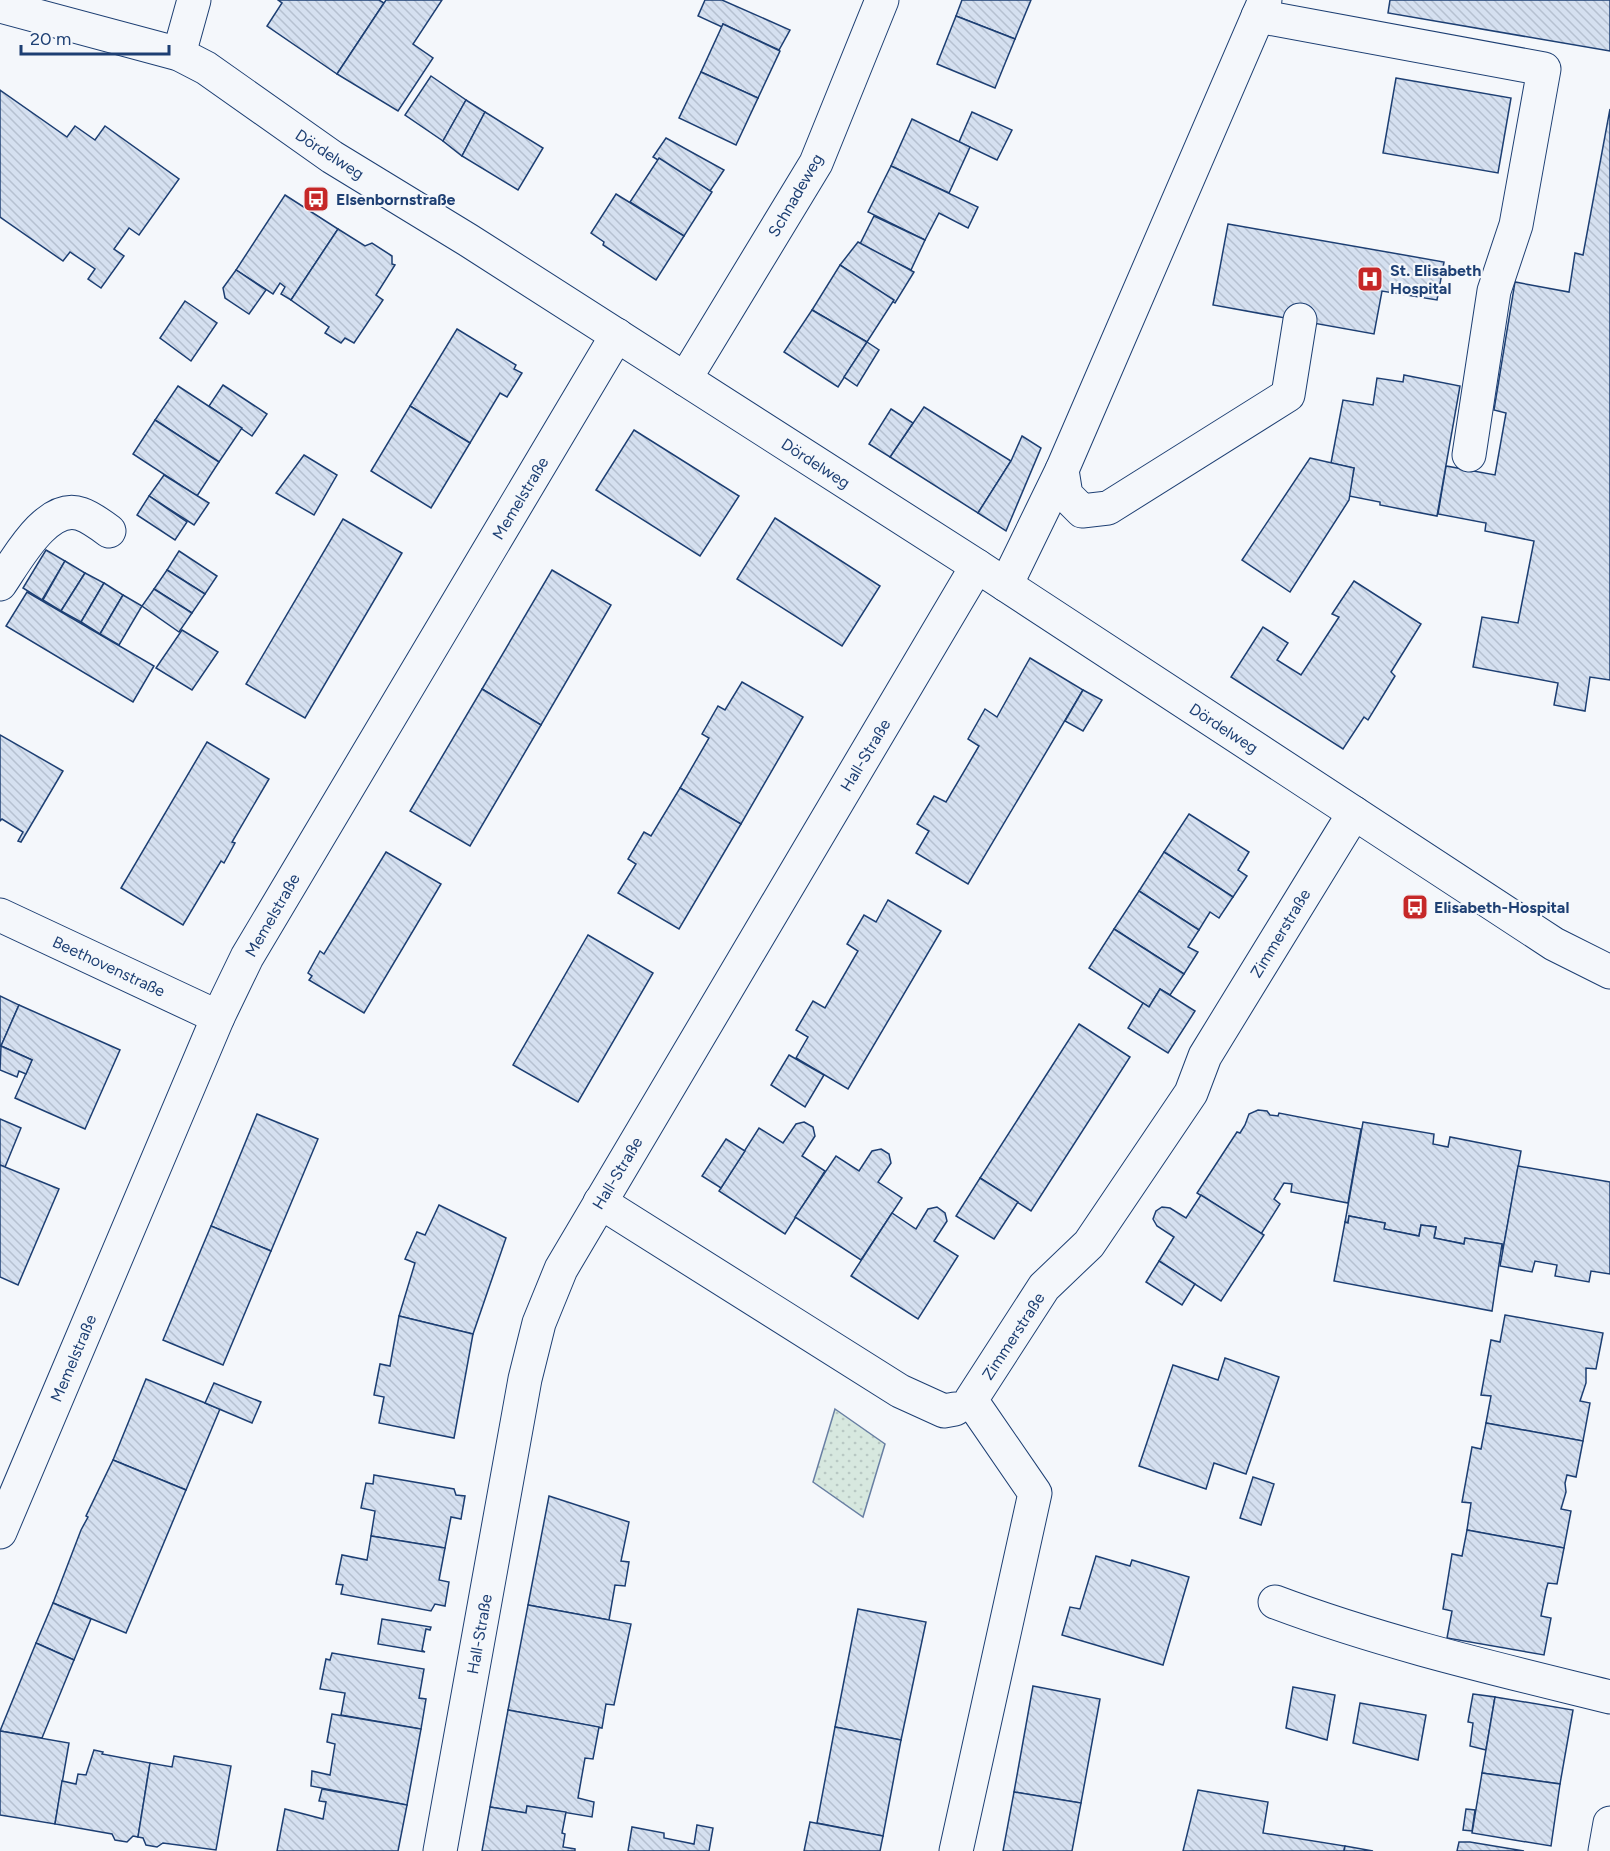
<svg xmlns="http://www.w3.org/2000/svg" width="1610" height="1851" font-family="Figtree,sans-serif">
  <style>
    .green { fill: url(#green-dots); stroke: #687fa3; stroke-width: 1.5 }
    .building { fill: url(#building-back-hatch); stroke: #1d3f73; stroke-width: 1.5 }
    .lines { fill: none; stroke-linecap: round; stroke-linejoin: round }
    .minor-casing { stroke: #1d3f73; stroke-width: 35 }
    .minor { stroke: #f4f7fb; stroke-width: 33 }
    .labels { text-anchor: middle; stroke-width: 4.5; stroke-linejoin: round; paint-order: stroke }
    .street-label { font-size: 16px; fill: #1d3f73; stroke: #f4f7fb }
    .poi-label { font-size: 16px; font-weight: bold; fill: #1d3f73; stroke: #f4f7fb; text-anchor: start }
  </style>
  <defs>
    <pattern id="green-dots" width="8" height="8" patternUnits="userSpaceOnUse" patternTransform="scale(1.5)"><rect width="8" height="8" fill="#d7e8df"/><path d="M2 2h.1M6 6h.1" fill="none" stroke="#b8c8c3" stroke-width="1.8" stroke-linecap="round"/></pattern>
    <pattern id="building-back-hatch" width="6" height="6" patternUnits="userSpaceOnUse" patternTransform="scale(1.5)"><rect width="6" height="6" fill="#d5e0f0"/><path d="M-1 5l2 2M0 0l6 6M5-1l2 2" fill="none" stroke="#b6c1d1"/></pattern>
  </defs>
  <rect width="100%" height="100%" fill="#f4f7fb"/>
  <polygon class="green" points="835,1409 885,1444 863,1517 813,1482"/>
  <g class="building">
    <polygon points="278,0 379,0 384,3 337,74 267,26 282,3"/>
    <polygon points="386,0 442,0 413,44 433,58 398,111 337,74"/>
    <polygon points="705,0 722,0 790,30 779,50 723,24 722,27 698,16"/>
    <polygon points="962,0 1031,0 1015,39 956,16"/>
    <polygon points="1390,0 1610,0 1610,51 1388,13"/>
    <polygon points="956,16 1015,39 995,88 937,64"/>
    <polygon points="723,24 780,51 758,98 701,72"/>
    <polygon points="701,72 758,98 736,145 679,118"/>
    <polygon points="431,76 466,100 443,141 405,115"/>
    <polygon points="1396,78 1511,98 1498,173 1383,153"/>
    <polygon points="0,90 67,137 75,126 95,140 105,126 179,179 139,235 129,228 114,249 124,256 101,288 88,279 95,269 70,252 63,261 0,217"/>
    <polygon points="466,100 485,112 462,156 443,141"/>
    <polygon points="1610,109 1610,680 1590,677 1585,711 1554,705 1558,683 1473,667 1482,617 1518,623 1534,541 1485,531 1486,523 1438,514 1446,466 1495,475 1506,413 1494,410 1515,282 1569,292 1575,253 1583,255"/>
    <polygon points="485,112 543,148 518,190 462,156"/>
    <polygon points="972,112 1012,130 997,160 959,142"/>
    <polygon points="912,119 970,147 949,193 891,166"/>
    <polygon points="666,138 724,170 710,191 653,157"/>
    <polygon points="659,158 712,192 684,236 630,202"/>
    <polygon points="891,166 978,207 968,228 939,213 925,240 868,212"/>
    <polygon points="616,194 684,236 656,280 603,245 604,242 591,233"/>
    <polygon points="285,195 338,229 291,300 281,294 285,287 280,283 273,294 236,270"/>
    <polygon points="874,216 925,240 911,270 860,244"/>
    <polygon points="1228,224 1444,262 1437,300 1382,291 1374,334 1213,305"/>
    <polygon points="338,229 365,246 372,243 392,256 392,264 395,265 376,295 383,300 354,343 345,338 341,343 325,333 329,327 291,300"/>
    <polygon points="858,242 914,272 895,303 840,265"/>
    <polygon points="840,265 894,300 867,342 812,310"/>
    <polygon points="236,270 266,290 249,314 225,298 223,288"/>
    <polygon points="185,301 217,323 191,361 160,338"/>
    <polygon points="812,310 867,342 838,387 784,352"/>
    <polygon points="457,329 516,365 514,369 522,373 507,397 500,393 470,443 410,406"/>
    <polygon points="867,342 879,350 857,386 844,377"/>
    <polygon points="1404,375 1460,386 1437,516 1380,505 1380,502 1349,496 1354,468 1331,463 1343,400 1373,405 1377,378 1403,382"/>
    <polygon points="223,385 267,414 252,436 209,406"/>
    <polygon points="178,386 242,428 219,462 155,420"/>
    <polygon points="410,406 470,443 431,508 371,471"/>
    <polygon points="924,407 1011,461 978,513 890,457"/>
    <polygon points="891,409 913,423 890,457 869,444"/>
    <polygon points="155,420 219,462 197,496 133,454"/>
    <polygon points="634,430 739,496 700,556 596,490"/>
    <polygon points="1022,436 1041,448 1006,531 978,513 1011,461"/>
    <polygon points="304,455 337,475 314,515 276,493"/>
    <polygon points="1310,458 1354,468 1349,500 1290,592 1242,560"/>
    <polygon points="164,475 209,503 194,525 149,496"/>
    <polygon points="149,496 187,522 175,540 137,515"/>
    <polygon points="775,518 880,586 842,646 737,579"/>
    <polygon points="343,519 402,553 305,718 246,684"/>
    <polygon points="46,550 65,561 42,600 23,588"/>
    <polygon points="179,551 217,576 205,594 167,570"/>
    <polygon points="65,561 85,573 61,611 43,600"/>
    <polygon points="167,570 205,594 192,613 154,589"/>
    <polygon points="552,570 611,605 541,725 482,689"/>
    <polygon points="85,573 104,583 81,622 61,611"/>
    <polygon points="1354,581 1421,624 1391,672 1395,676 1368,720 1364,717 1343,749 1231,677 1263,627 1288,643 1277,660 1301,675 1339,617 1332,614"/>
    <polygon points="104,583 123,595 100,634 81,622"/>
    <polygon points="154,589 192,613 179,632 142,606"/>
    <polygon points="27,592 154,666 133,702 6,626"/>
    <polygon points="123,595 142,606 119,645 100,634"/>
    <polygon points="182,630 218,652 192,690 156,668"/>
    <polygon points="1030,658 1083,690 968,884 916,853 929,831 917,824 934,796 946,802 979,746 968,739 985,709 997,717"/>
    <polygon points="742,682 803,717 741,824 680,788 709,738 702,734 718,706 725,710"/>
    <polygon points="482,689 541,725 470,846 410,811"/>
    <polygon points="1083,690 1102,700 1083,731 1065,721"/>
    <polygon points="0,735 63,771 21,842 18,841 23,832 2,819 0,821"/>
    <polygon points="207,742 269,779 232,842 235,843 224,863 221,861 183,925 121,888"/>
    <polygon points="680,788 741,824 679,929 618,893 636,864 628,859 644,832 651,836"/>
    <polygon points="1189,814 1249,852 1238,870 1247,876 1233,897 1164,852"/>
    <polygon points="386,852 441,884 364,1013 309,980 312,976 308,973 320,951 324,954"/>
    <polygon points="1164,852 1233,897 1219,918 1210,912 1199,930 1139,891"/>
    <polygon points="1139,891 1199,930 1188,947 1198,952 1184,974 1114,929"/>
    <polygon points="888,900 941,931 848,1089 796,1058 808,1037 796,1030 813,1001 825,1008 858,951 847,944 864,915 876,922"/>
    <polygon points="1114,929 1184,974 1170,995 1160,989 1149,1007 1089,968"/>
    <polygon points="588,935 653,973 578,1102 513,1065"/>
    <polygon points="1160,989 1195,1011 1168,1053 1128,1028 1143,1003 1149,1007"/>
    <polygon points="0,996 19,1005 1,1046 0,1045"/>
    <polygon points="19,1005 120,1050 85,1129 15,1098 32,1060 1,1046"/>
    <polygon points="1079,1024 1130,1057 1031,1211 980,1178"/>
    <polygon points="1,1046 32,1060 26,1074 19,1071 17,1077 0,1070"/>
    <polygon points="789,1055 824,1075 805,1107 771,1085"/>
    <polygon points="1258,1110 1267,1111 1270,1115 1278,1116 1279,1113 1361,1129 1348,1203 1291,1192 1292,1184 1284,1183 1274,1199 1280,1204 1261,1234 1197,1193 1237,1132 1240,1133 1245,1125 1249,1114"/>
    <polygon points="257,1114 318,1139 271,1251 211,1226"/>
    <polygon points="0,1119 21,1128 5,1167 0,1165"/>
    <polygon points="804,1122 813,1127 815,1136 802,1156 825,1171 785,1234 719,1191 759,1128 783,1143 796,1124"/>
    <polygon points="1363,1122 1434,1134 1433,1144 1448,1147 1450,1137 1521,1151 1503,1250 1502,1244 1465,1238 1464,1244 1434,1238 1436,1227 1421,1225 1419,1236 1384,1229 1385,1223 1349,1216 1348,1223 1345,1222"/>
    <polygon points="726,1139 745,1151 721,1188 702,1176"/>
    <polygon points="881,1149 889,1154 891,1163 878,1182 902,1198 861,1260 795,1217 836,1156 859,1171 872,1151"/>
    <polygon points="0,1165 59,1189 18,1285 0,1277"/>
    <polygon points="1518,1166 1610,1182 1610,1274 1591,1271 1589,1282 1555,1276 1557,1265 1535,1261 1532,1272 1500,1266"/>
    <polygon points="980,1178 1018,1202 994,1239 956,1216"/>
    <polygon points="1201,1195 1264,1235 1221,1301 1159,1261 1174,1237 1157,1226 1153,1219 1156,1211 1162,1207 1170,1208 1186,1218"/>
    <polygon points="439,1205 506,1238 473,1334 399,1316 415,1263 405,1259 417,1232 425,1235"/>
    <polygon points="937,1207 945,1213 947,1221 934,1241 958,1256 918,1319 851,1276 892,1213 916,1229 928,1209"/>
    <polygon points="1349,1216 1385,1223 1384,1229 1419,1236 1421,1225 1436,1227 1434,1238 1464,1244 1465,1238 1502,1244 1492,1311 1334,1281 1345,1222 1348,1223"/>
    <polygon points="211,1226 271,1251 223,1365 163,1340"/>
    <polygon points="1159,1261 1195,1284 1182,1305 1146,1282"/>
    <polygon points="1505,1315 1603,1333 1596,1369 1586,1368 1586,1383 1580,1401 1590,1403 1583,1441 1486,1423 1491,1396 1481,1395 1491,1340 1500,1342"/>
    <polygon points="399,1316 473,1334 454,1438 379,1423 384,1397 374,1395 380,1364 390,1366"/>
    <polygon points="1225,1358 1279,1377 1246,1474 1214,1463 1206,1489 1139,1466 1173,1365 1218,1380"/>
    <polygon points="146,1379 220,1409 186,1490 113,1460"/>
    <polygon points="214,1383 261,1402 252,1423 205,1403"/>
    <polygon points="1486,1423 1583,1441 1576,1477 1567,1475 1565,1483 1566,1492 1561,1509 1571,1511 1564,1548 1467,1530 1471,1503 1462,1502 1472,1447 1481,1449"/>
    <polygon points="113,1460 186,1490 126,1633 53,1603 81,1530 88,1517 86,1516"/>
    <polygon points="374,1475 454,1489 456,1495 465,1496 461,1519 451,1517 445,1548 371,1536 375,1511 361,1508 366,1483 373,1484"/>
    <polygon points="1253,1477 1274,1484 1261,1525 1240,1518"/>
    <polygon points="549,1496 629,1522 621,1561 629,1562 625,1586 615,1585 609,1620 528,1605"/>
    <polygon points="1467,1530 1564,1548 1557,1584 1548,1583 1546,1590 1541,1616 1551,1618 1544,1655 1447,1638 1452,1611 1443,1609 1452,1554 1462,1556"/>
    <polygon points="371,1536 445,1548 439,1580 449,1582 445,1606 435,1604 431,1611 341,1594 343,1585 336,1584 342,1555 367,1560"/>
    <polygon points="1096,1556 1130,1566 1132,1560 1189,1577 1163,1665 1062,1635 1070,1607 1080,1609"/>
    <polygon points="53,1603 91,1619 74,1660 36,1643"/>
    <polygon points="528,1605 631,1624 614,1705 606,1704 602,1728 508,1710"/>
    <polygon points="858,1609 926,1622 901,1740 835,1727"/>
    <polygon points="382,1619 431,1627 430,1630 426,1629 422,1650 425,1652 378,1644"/>
    <polygon points="36,1643 74,1660 42,1738 0,1731"/>
    <polygon points="332,1653 424,1669 419,1698 426,1699 421,1729 341,1715 345,1693 320,1689 326,1659 330,1660"/>
    <polygon points="1033,1686 1100,1699 1081,1803 1014,1792"/>
    <polygon points="1293,1687 1335,1695 1327,1740 1286,1728"/>
    <polygon points="1473,1694 1495,1697 1486,1750 1470,1746 1473,1723 1468,1722"/>
    <polygon points="1495,1697 1573,1710 1560,1784 1482,1773"/>
    <polygon points="1360,1703 1426,1715 1418,1760 1353,1743"/>
    <polygon points="508,1710 599,1727 593,1759 585,1758 578,1798 594,1802 592,1817 527,1806 526,1813 490,1807"/>
    <polygon points="332,1714 421,1729 407,1805 311,1786 312,1771 330,1775 335,1744 327,1742"/>
    <polygon points="835,1727 901,1740 883,1836 817,1823"/>
    <polygon points="0,1731 69,1743 55,1824 0,1815"/>
    <polygon points="94,1750 103,1752 102,1754 150,1763 138,1837 133,1836 127,1842 115,1840 112,1834 55,1824 62,1781 76,1784 78,1774 86,1775"/>
    <polygon points="174,1756 231,1766 216,1850 163,1843 157,1847 146,1845 143,1838 138,1837 150,1763 172,1767"/>
    <polygon points="1482,1773 1560,1784 1551,1846 1472,1833"/>
    <polygon points="322,1789 407,1805 398,1851 277,1851 285,1809 323,1819 326,1802 319,1801"/>
    <polygon points="1198,1790 1268,1802 1263,1833 1345,1846 1344,1851 1183,1851"/>
    <polygon points="1014,1792 1081,1803 1072,1851 1003,1851"/>
    <polygon points="527,1806 566,1812 562,1833 565,1834 563,1847 575,1849 575,1851 482,1851 490,1807 526,1813"/>
    <polygon points="1466,1809 1475,1810 1472,1831 1463,1830"/>
    <polygon points="810,1822 883,1836 880,1851 804,1851"/>
    <polygon points="697,1825 713,1828 709,1851 628,1851 632,1827 664,1833 664,1838 694,1844"/>
    <polygon points="1459,1842 1470,1842 1524,1851 1457,1851"/>
    <polygon points="1345,1846 1373,1851 1344,1851"/>
  </g>
  <g class="lines">
    <g class="minor-casing">
      <g id="minor">
        <polyline points="0,6 179,54 206,68 332,157 468,240 977,566 1554,944 1610,972"/>
        <polyline points="1258,16 1544,69 1516,225 1494,291 1469,455"/>
        <polyline points="179,54 194,0"/>
        <polyline points="685,379 816,163 882,0"/>
        <polyline points="1062,470 1066,495 1082,511 1108,508 1288,395 1300,320"/>
        <path d="M0 584C16 561 47 502 81 514 90 517 101 525 109 531"/>
        <polyline points="1006,585 1062,470 1265,0"/>
        <polyline points="0,915 218,1017"/>
        <polyline points="600,1202 900,1391 944,1411 955,1409"/>
        <polyline points="0,1532 218,1017 247,957 617,335"/>
        <path d="M1275 1602C1384 1643 1497 1669 1610 1697"/>
        <polyline points="440,1851 525,1379 539,1323 561,1269 977,566"/>
        <polyline points="956,1851 1035,1493 971,1400 1044,1287 1089,1244 1191,1093 1205,1056 1354,813"/>
        <polyline points="1605,1851 1610,1823"/>
      </g>
    </g>
    <use href="#minor" class="minor"/>
  </g>
  <defs>
    <g id="bus-square" transform="scale(1.35)"><rect x="-9" y="-9" width="18" height="18" rx="4" fill="#c62828" stroke="#f4f7fb"/><path d="M-5-6H5V4H4V6H2V4H-2V6H-4V4H-5ZM-3.5-4V0h7V-4ZM-3.5 1.2v1.5H-2V1.2ZM2 1.2v1.5H3.5V1.2Z" fill="#fff"/></g>
    <g id="hospital-square" transform="scale(1.35)"><rect x="-9" y="-9" width="18" height="18" rx="4" fill="#c62828" stroke="#f4f7fb"/><path d="M-5-5h3v3.5h4V-5h3V5h-3V1.5h-4V5h-3Z" fill="#fff"/></g>
  </defs>
  <g fill-rule="evenodd">
    <use href="#bus-square" x="316" y="199"/>
    <use href="#hospital-square" x="1370" y="279"/>
    <use href="#bus-square" x="1415" y="907"/>
  </g>
  <g class="labels">
    <g class="street-label">
      <text transform="translate(330 154) rotate(33)" y="6">Dördelweg</text>
      <text transform="translate(795 195) rotate(-60)" y="6">Schnadeweg</text>
      <text transform="translate(816 463) rotate(33)" y="6">Dördelweg</text>
      <text transform="translate(520 498) rotate(-59)" y="6">Memelstraße</text>
      <text transform="translate(1224 728) rotate(33)" y="6">Dördelweg</text>
      <text transform="translate(865 755) rotate(-59)" y="6">Hall-Straße</text>
      <text transform="translate(272 915) rotate(-60)" y="6">Memelstraße</text>
      <text transform="translate(1280 933) rotate(-59)" y="6">Zimmerstraße</text>
      <text transform="translate(109 966) rotate(25)" y="6">Beethovenstraße</text>
      <text transform="translate(617 1173) rotate(-59)" y="6">Hall-Straße</text>
      <text transform="translate(1013 1336) rotate(-57)" y="6">Zimmerstraße</text>
      <text transform="translate(73 1358) rotate(-67)" y="6">Memelstraße</text>
      <text transform="translate(479 1634) rotate(-80)" y="6">Hall-Straße</text>
    </g>
    <g class="poi-label">
      <text x="336" y="205">Elsenbornstraße</text>
      <text x="1390" y="276">St. Elisabeth<tspan x="1390" dy="18">Hospital</tspan></text>
      <text x="1434" y="913">Elisabeth-Hospital</text>
    </g>
  </g>
  <path d="M21 45v9h148v-9" fill="none" stroke="#1d3f73" stroke-width="3"/>
  <text x="30" y="45" font-size="18" fill="#1d3f73" stroke="#f4f7fb" stroke-width="4.5" paint-order="stroke">20 m</text>
</svg>
